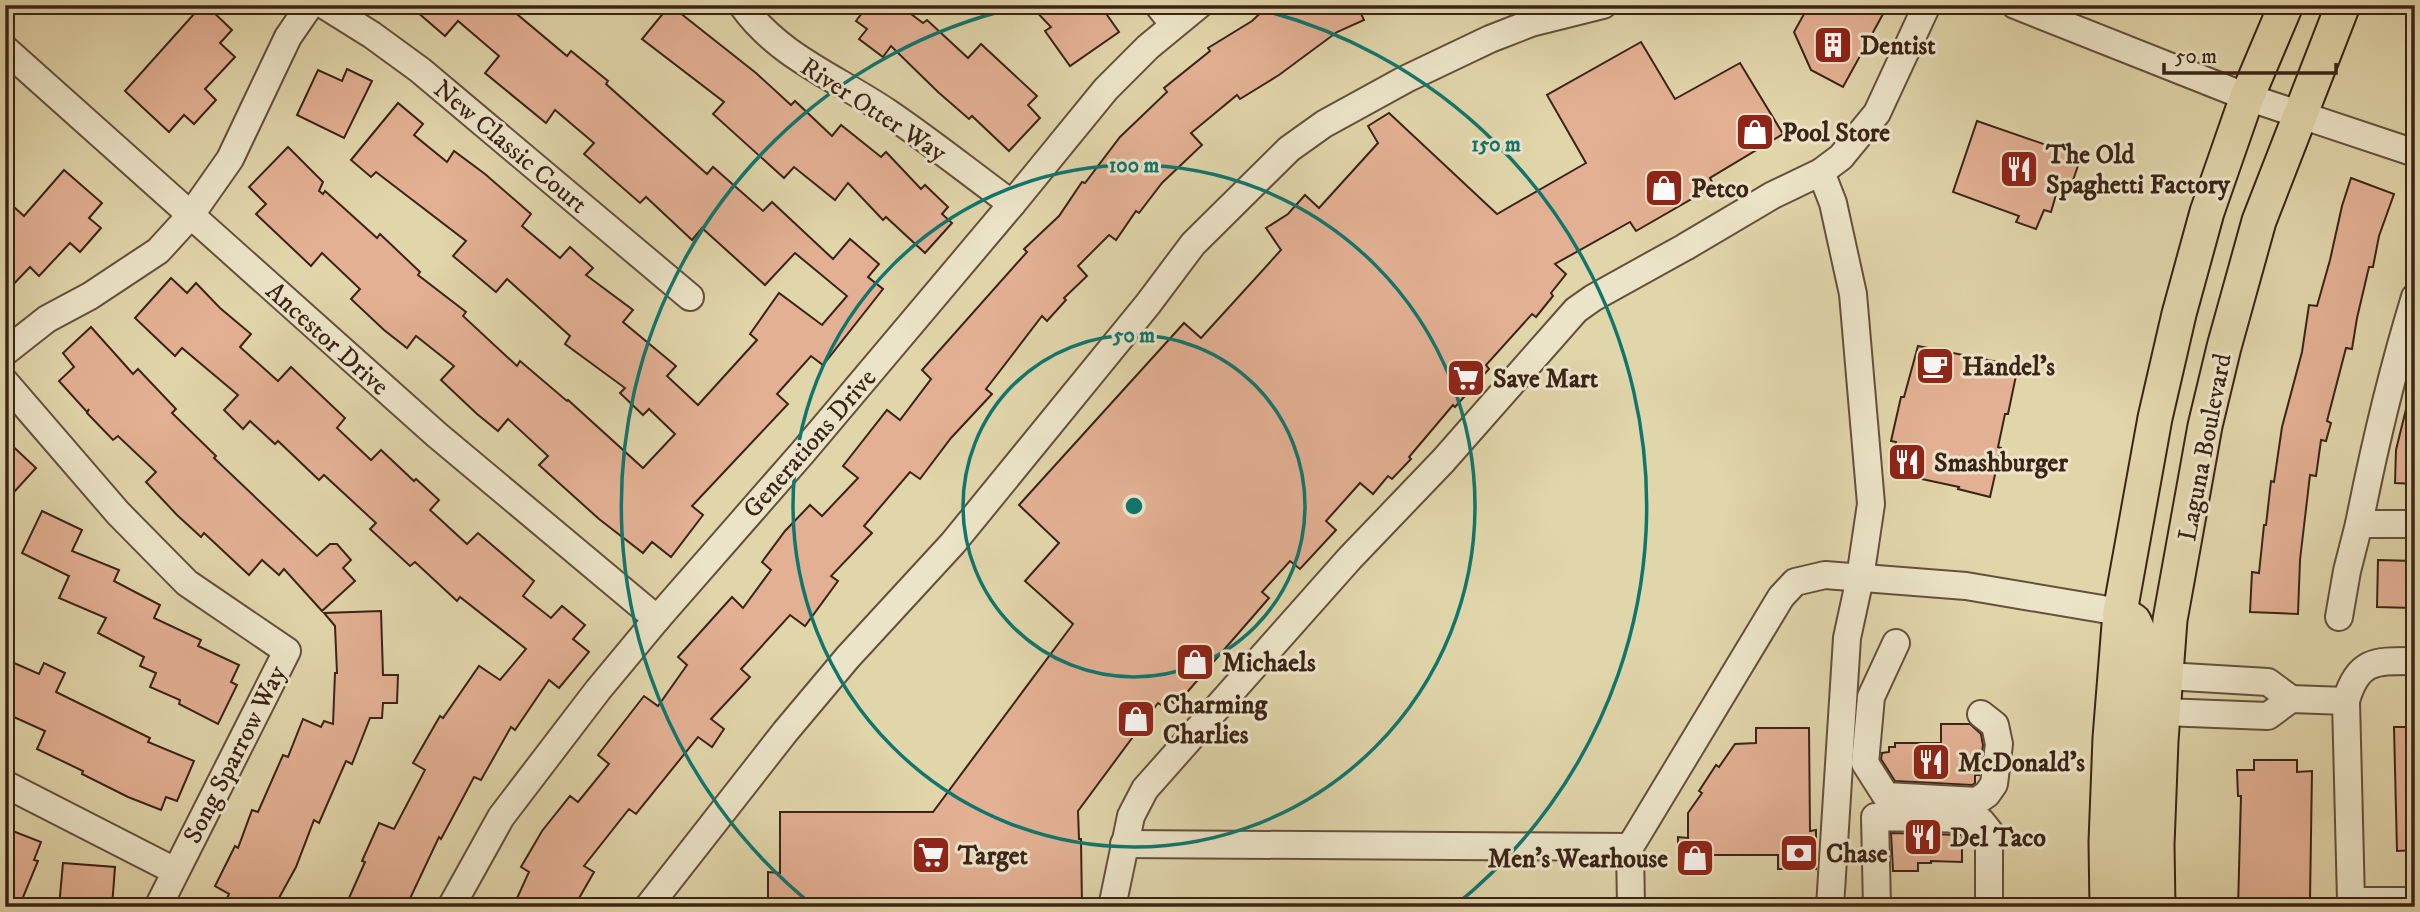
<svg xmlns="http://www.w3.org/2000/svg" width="2420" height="912" font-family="'IM FELL DW Pica',serif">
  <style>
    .building { fill: #e3b093; stroke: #3a2317; stroke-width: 2 }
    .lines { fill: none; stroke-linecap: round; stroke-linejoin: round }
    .minor-casing { stroke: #64503c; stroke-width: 30 }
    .major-casing { stroke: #3a2317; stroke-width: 37 }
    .minor { stroke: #ece4c8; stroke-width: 26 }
    .major { stroke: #e1d5aa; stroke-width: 33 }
    .ring { fill: none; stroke: #0f766e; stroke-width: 3.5 }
    .labels { text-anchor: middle; stroke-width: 6; stroke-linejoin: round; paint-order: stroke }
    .poi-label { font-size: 26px; font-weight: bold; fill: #3a2317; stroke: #ece4c8; text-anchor: start }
    .street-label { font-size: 26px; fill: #3a2317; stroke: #ece4c8 }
    .centre { fill: #0f766e; stroke: #ece4c8; stroke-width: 3.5 }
    .ring-label { font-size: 21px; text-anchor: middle; font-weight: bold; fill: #0f766e; stroke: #ece4c8; stroke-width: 6; stroke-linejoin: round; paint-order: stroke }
  </style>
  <rect width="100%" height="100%" fill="#e1d5aa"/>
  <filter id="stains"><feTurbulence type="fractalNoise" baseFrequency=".00286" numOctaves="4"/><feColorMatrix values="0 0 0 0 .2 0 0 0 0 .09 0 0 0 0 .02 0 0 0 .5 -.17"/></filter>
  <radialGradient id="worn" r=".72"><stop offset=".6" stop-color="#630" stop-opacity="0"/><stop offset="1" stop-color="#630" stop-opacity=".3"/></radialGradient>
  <g class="building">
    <polygon points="202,5 206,5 232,30 220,43 235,57 205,89 216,100 194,124 184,115 169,132 125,91"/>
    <polygon points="409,5 506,5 567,56 571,51 608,81 606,84 707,174 713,167 763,211 772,202 833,259 850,239 879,264 868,277 883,289 823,365 811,356 777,394 788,404 692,506 703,515 671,557 652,542 643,553 599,519 539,465 548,456 508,419 498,431 477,414 441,380 454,366 416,336 407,348 384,330 351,299 360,289 322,253 311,266 256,214 266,204 249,187 288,147 323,182 319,191 323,194 325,191 377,238 380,234 420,272 418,275 466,312 463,316 517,366 520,361 567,401 568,400 643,468 675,434 649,409 643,415 620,393 625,388 565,344 570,336 507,279 496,292 453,256 466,241 376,172 371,177 351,160 398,103 423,124 414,135 447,162 454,151 485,174 531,214 522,226 560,258 570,247 593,268 586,275 633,310 623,322 676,366 667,376 698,405 757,340 750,334 779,293 822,325 847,296 795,253 765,285 702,228 692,240 646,197 640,203 584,154 594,143 555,110 546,123 485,73 499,56 458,21 445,36"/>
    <polygon points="670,5 756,73 791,105 795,101 832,136 841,125 881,157 886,152 921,189 925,185 948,207 942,214 952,223 925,253 886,217 883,220 848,183 835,200 794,167 784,178 713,114 724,102 642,39"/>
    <polygon points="868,5 899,5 923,23 927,20 968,58 981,44 1037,96 1028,105 1040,118 1009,151 972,116 969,119 938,92 891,46 883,57 859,39 867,29 856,21"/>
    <polygon points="1030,5 1100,5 1119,32 1070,66 1045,31 1051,27"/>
    <polygon points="1269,5 1357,5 1364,20 1337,32 1279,75 1240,99 1237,95 1191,133 1202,145 1162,183 1139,213 1136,211 1116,240 1109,235 1078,266 1087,276 1064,298 1066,300 1047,321 1042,316 986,389 992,394 951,438 920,479 910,472 864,526 872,533 831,576 838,581 805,626 790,615 741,669 750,677 711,719 724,729 712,747 698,737 636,814 629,809 584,866 594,872 574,907 513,907 529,872 521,867 542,831 570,796 578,802 609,764 598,755 644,696 658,706 687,665 678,657 732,597 743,608 771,570 762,562 785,531 810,505 822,516 858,478 843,466 887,410 900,420 931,379 922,370 1027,252 1024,249 1059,216 1082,182 1085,183 1120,137 1167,92 1164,88 1210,51 1208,48 1252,21"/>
    <polygon points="1809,5 1888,5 1843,87 1811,70 1794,32"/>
    <polygon points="1641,42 1675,99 1740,63 1783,134 1710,178 1714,186 1636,231 1630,222 1555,264 1566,274 1551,293 1553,296 1536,317 1532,314 1486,365 1489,369 1455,407 1453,405 1409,457 1411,459 1392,479 1388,476 1373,494 1360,483 1326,521 1336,530 1300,569 1290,561 1262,592 1269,598 1176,705 1168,698 1161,705 1158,703 1078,811 1079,839 1081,839 1082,907 768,907 768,872 780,873 780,812 933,812 1073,624 1025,581 1059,543 1019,505 1184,323 1201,338 1281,250 1266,228 1288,214 1305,195 1319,208 1378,143 1368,126 1389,113 1497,214 1586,163 1547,95"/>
    <polygon points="347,69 372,81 344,138 297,115 318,70 342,81"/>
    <polygon points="1977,121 2081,157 2071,186 2060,181 2051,212 2044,210 2036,229 2016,222 2019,216 1953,192"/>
    <polygon points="64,170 102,203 89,218 101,228 80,252 70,243 39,276 30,267 5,293 5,199 24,216"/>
    <polygon points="2351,178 2394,194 2379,236 2373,267 2369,267 2357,318 2352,349 2346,348 2327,421 2331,423 2326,441 2321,440 2316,476 2310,475 2300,560 2298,614 2250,612 2252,572 2259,573 2264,525 2266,525 2271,481 2274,482 2282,427 2302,352 2309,305 2317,306 2330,260 2342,206"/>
    <polygon points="171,278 187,293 196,283 220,308 251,334 240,347 278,381 291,367 345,418 337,428 371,460 381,450 414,481 416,479 439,500 430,510 467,544 478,533 534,581 523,596 551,618 562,606 585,625 573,639 589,652 559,688 549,680 515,730 511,727 481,780 474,777 441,839 439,837 406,907 345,907 365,862 362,861 379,823 394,829 425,770 413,763 440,716 443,718 479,666 500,680 526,649 460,597 457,601 415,562 410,566 370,529 376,523 324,475 319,480 278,441 275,444 250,421 243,429 224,410 238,395 182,348 175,356 135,318"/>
    <polygon points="91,327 133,374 138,369 176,409 172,413 216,456 214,458 317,556 330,544 337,544 351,560 343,568 355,581 322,611 284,569 279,575 262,560 249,575 204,533 201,537 177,515 146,482 156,472 118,436 113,440 87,413 89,409 87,412 59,381 74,367 63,353"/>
    <polygon points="1918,346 2018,366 2008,414 2005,414 1998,447 2001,448 1990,497 1958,489 1959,487 1889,472 1896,442 1891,441 1901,397 1904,397"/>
    <polygon points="2408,401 2415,402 2415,484 2395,483 2396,450"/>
    <polygon points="5,439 36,468 5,502"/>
    <polygon points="42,511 82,530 72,551 119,570 114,581 160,605 154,618 201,640 198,646 239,665 231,682 237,685 218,724 179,704 180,700 150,687 156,673 140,666 144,657 98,633 106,618 59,598 69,576 22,553"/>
    <polygon points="2378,560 2415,561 2413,608 2377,607"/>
    <polygon points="381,611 383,675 398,675 397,703 383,703 382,718 370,718 352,764 346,761 319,823 314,820 296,867 274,907 223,907 229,894 215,886 235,846 238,848 252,810 258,812 283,755 288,757 303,719 321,727 324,721 333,724 335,673 337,673 335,626 324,613"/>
    <polygon points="5,659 39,674 44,663 65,673 56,692 150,738 148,742 194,761 177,801 166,797 161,810 128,797 82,774 83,771 37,749 45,731 5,713"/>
    <polygon points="1941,724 1970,724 1981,734 1983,745 1979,775 1975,775 1975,783 1972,785 1895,781 1881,759 1882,753 1889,752 1889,747 1895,747 1895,743 1941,743"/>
    <polygon points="2394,727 2415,727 2415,850 2397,851"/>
    <polygon points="1756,728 1809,728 1810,831 1816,830 1816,869 1778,869 1778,855 1708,855 1708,868 1678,869 1678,837 1688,838 1688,813 1702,793 1699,791 1716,765 1719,767 1735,744 1756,743"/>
    <polygon points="2254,760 2297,760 2297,772 2312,771 2310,899 2305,899 2305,907 2238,907 2241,796 2238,796 2237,770 2254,770"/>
    <polygon points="5,828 41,842 34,860 38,861 19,907 5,907"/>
    <polygon points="1891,833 1962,835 1962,862 1931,861 1931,863 1918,863 1918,871 1893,871"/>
    <polygon points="63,863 115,867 112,907 59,907"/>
  </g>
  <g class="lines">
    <g class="minor-casing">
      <g id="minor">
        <polyline points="324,5 372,35 420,70 690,297"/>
        <path d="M742 5C779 57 837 78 887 112 930 141 971 174 1012 204"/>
        <polyline points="1158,5 1174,25"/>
        <polyline points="2015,5 2247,97 2415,153"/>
        <polyline points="5,49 437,435 657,619"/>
        <polyline points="1821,172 1833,203 1853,294 1871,504 1860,578 1847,638 1830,907"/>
        <polyline points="5,352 47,319 90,296 158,251 190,216 230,159 288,37 310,5"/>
        <polyline points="5,382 118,513 187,583 287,651 158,907"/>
        <path d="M2359 524C2374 448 2392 372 2415 297"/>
        <polyline points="2339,617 2347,571 2359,524 2415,524"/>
        <polyline points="1896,643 1871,697 1865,763 1886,796 1977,801 1987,794 1994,784 1999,744 1995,725 1981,714"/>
        <path d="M2415 661C2376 661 2358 659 2346 701L2351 901H2415"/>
        <polyline points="2166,676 2268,682 2291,699 2346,701"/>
        <polyline points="2163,712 2268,716 2291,699"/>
        <polyline points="5,784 175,871"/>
        <polyline points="1124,844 1630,847"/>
        <polyline points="451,907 501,817 598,690 657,619 803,452 1012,204 1106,89 1148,47 1199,5"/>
        <polyline points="648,907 785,732 848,657 953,543 1148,304 1193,244 1289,149 1324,124 1406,79 1490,39 1531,23 1603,5"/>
        <polyline points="1112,907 1131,816 1145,789 1350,558 1443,461 1576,310 1593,298 1685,247 1773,195 1821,172 1841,157 1877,113 1927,5"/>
        <polyline points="1631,907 1630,847 1781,597 1795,582 1825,575 1966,586 2120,612"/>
        <polyline points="1877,907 1875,817 1973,819 1981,821 1989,831 1989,907"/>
      </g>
    </g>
    <g class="major-casing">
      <g id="major">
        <polyline points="2120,612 2134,621 2145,645 2133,818 2135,907"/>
        <polyline points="2107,907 2106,842 2110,738 2120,612 2155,418 2179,314 2207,212 2247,97 2286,5"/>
        <polyline points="2158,907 2157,845 2161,741 2170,620 2205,426 2224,347 2259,221 2343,5"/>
      </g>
    </g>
    <use href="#minor" class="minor"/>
    <use href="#major" class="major"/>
  </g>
  <g class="ring">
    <circle cx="1134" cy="506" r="171"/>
    <circle cx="1134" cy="506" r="341"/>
    <path d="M815 907A512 512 0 0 1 1023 6M1245 6A512 512 0 0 1 1453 907"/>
  </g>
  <defs>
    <g id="building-square" transform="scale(2.0125)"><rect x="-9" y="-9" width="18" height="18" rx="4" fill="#8f2418" stroke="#ece4c8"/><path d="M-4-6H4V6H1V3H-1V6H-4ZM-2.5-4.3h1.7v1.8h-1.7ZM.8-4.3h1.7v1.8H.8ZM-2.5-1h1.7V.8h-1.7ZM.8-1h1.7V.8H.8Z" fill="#fff"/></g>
    <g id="shop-square" transform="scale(2.0125)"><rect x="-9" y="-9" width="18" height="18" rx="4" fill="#8f2418" stroke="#ece4c8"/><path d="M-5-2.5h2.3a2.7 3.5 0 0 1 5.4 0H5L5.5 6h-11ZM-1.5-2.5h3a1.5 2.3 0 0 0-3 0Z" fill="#fff"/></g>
    <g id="restaurant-square" transform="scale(2.0125)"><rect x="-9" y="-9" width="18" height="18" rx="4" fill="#8f2418" stroke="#ece4c8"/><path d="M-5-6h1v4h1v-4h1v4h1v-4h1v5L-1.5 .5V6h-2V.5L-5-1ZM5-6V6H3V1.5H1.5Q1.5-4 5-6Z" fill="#fff"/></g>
    <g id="cafe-square" transform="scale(2.0125)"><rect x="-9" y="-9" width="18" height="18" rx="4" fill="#8f2418" stroke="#ece4c8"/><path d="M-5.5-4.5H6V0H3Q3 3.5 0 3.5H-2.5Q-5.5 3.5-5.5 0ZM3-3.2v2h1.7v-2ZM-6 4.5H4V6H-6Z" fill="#fff"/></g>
    <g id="supermarket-square" transform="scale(2.0125)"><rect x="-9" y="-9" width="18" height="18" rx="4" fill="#8f2418" stroke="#ece4c8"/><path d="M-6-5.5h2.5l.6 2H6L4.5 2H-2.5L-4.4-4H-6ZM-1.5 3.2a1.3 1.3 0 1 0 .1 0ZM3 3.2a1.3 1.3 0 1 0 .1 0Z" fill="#fff"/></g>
    <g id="bank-square" transform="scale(2.0125)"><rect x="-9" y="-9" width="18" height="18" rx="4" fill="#8f2418" stroke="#ece4c8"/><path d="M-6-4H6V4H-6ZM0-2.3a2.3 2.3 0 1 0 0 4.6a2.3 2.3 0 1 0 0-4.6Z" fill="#fff"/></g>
  </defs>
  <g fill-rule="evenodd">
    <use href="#building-square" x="1833" y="45"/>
    <use href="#shop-square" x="1755" y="132"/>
    <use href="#restaurant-square" x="2019" y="169"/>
    <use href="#shop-square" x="1664" y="188"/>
    <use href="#cafe-square" x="1935" y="366"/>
    <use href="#supermarket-square" x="1466" y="378"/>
    <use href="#restaurant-square" x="1907" y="462"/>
    <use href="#shop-square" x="1195" y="662"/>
    <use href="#shop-square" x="1136" y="719"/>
    <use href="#restaurant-square" x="1931" y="762"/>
    <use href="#restaurant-square" x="1923" y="837"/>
    <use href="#bank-square" x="1799" y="853"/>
    <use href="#supermarket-square" x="931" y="855"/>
    <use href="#shop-square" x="1695" y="858"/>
  </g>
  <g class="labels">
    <g class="poi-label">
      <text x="1860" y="54">Dentist</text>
      <text x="1782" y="141">Pool Store</text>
      <text x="2046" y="163">The Old<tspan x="2046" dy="30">Spaghetti Factory</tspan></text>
      <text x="1691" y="197">Petco</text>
      <text x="1962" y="375">Handel's</text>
      <text x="1493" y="387">Save Mart</text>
      <text x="1934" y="471">Smashburger</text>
      <text x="1222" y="671">Michaels</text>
      <text x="1163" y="713">Charming<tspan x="1163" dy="30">Charlies</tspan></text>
      <text x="1958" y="771">McDonald's</text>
      <text x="1950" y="846">Del Taco</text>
      <text x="1826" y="862">Chase</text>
      <text x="958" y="864">Target</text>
      <text x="1668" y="867" text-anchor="end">Men's Wearhouse</text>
    </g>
    <g class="street-label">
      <text transform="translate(874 109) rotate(33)" y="9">River Otter Way</text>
      <text transform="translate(511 146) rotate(40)" y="9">New Classic Court</text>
      <text transform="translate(328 338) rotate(42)" y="9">Ancestor Drive</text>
      <text transform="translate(809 443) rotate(-49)" y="9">Generations Drive</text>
      <text transform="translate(2204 447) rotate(-79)" y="9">Laguna Boulevard</text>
      <text transform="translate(234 754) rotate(-63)" y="9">Song Sparrow Way</text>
    </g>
  </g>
  <circle cx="1134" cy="506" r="10" class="centre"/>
  <g class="ring-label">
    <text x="1496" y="151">150 m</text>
    <text x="1134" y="172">100 m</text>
    <text x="1134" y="342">50 m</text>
  </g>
  <rect width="2420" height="912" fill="none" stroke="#e1d5aa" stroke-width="28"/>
  <rect x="7" y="7" width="2406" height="898" fill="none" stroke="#3a2317" stroke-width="3.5"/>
  <rect x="14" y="14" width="2392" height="884" fill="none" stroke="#3a2317" stroke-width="2"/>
  <path d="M2164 63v10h172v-10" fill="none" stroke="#3a2317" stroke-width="3.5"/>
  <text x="2175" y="63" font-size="21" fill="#3a2317" stroke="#ece4c8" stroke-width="5" paint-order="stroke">50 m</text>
  <rect width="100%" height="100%" filter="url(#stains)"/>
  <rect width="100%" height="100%" fill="url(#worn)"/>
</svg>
